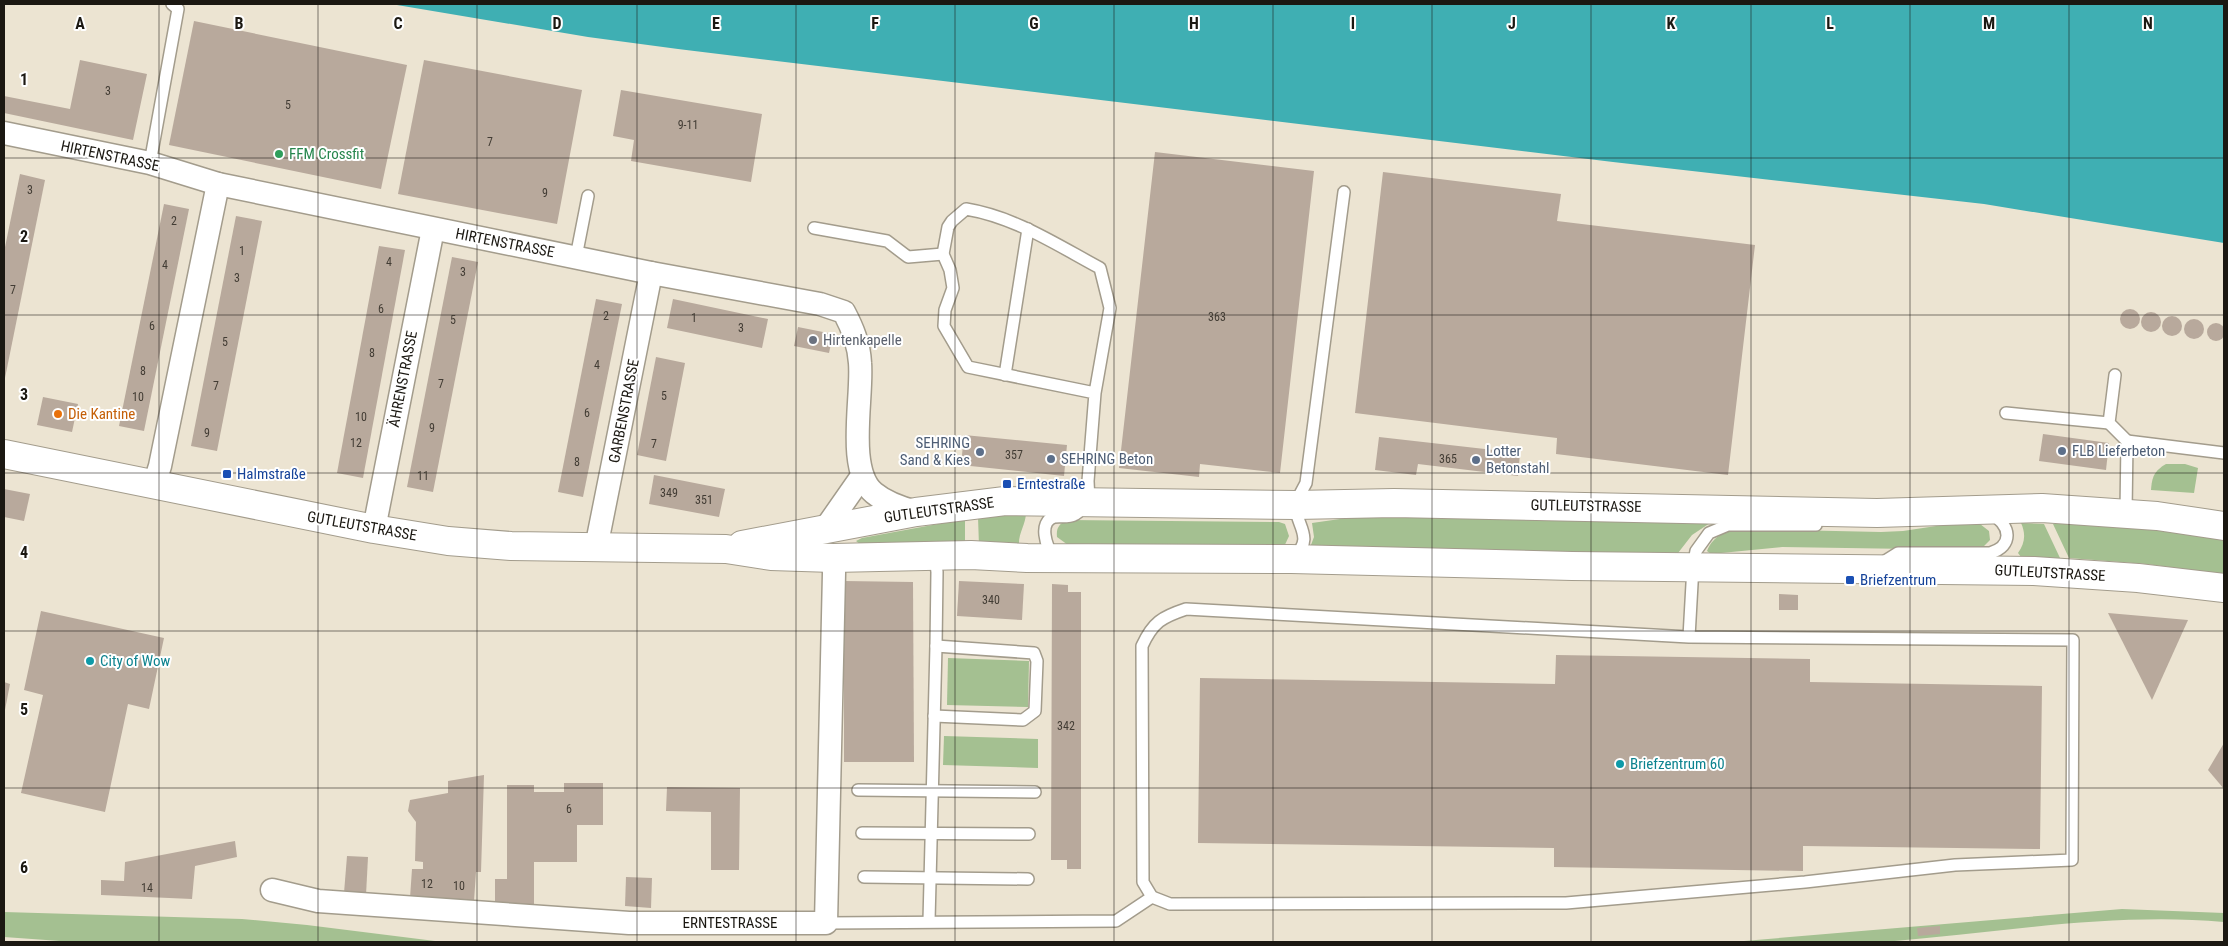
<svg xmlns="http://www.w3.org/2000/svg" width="2228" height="946" font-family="'Roboto Condensed',sans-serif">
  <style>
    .green { fill: #a4c091 }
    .water { fill: #3fafb3 }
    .building { fill: #b8a99c }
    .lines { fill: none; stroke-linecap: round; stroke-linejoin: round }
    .service-casing { stroke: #a39c8c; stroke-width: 14 }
    .minor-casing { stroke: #a39c8c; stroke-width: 25 }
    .secondary-casing { stroke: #a39c8c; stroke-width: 30 }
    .service { stroke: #fff; stroke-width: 11 }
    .minor { stroke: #fff; stroke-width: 22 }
    .secondary { stroke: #fff; stroke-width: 28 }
    .grid { fill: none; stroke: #1b1812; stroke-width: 1; stroke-opacity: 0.55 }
    .leisure-dot { fill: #2e9e5b; stroke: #fff; stroke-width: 2 }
    .worship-dot { fill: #6b7280; stroke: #fff; stroke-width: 2 }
    .food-dot { fill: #e8710a; stroke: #fff; stroke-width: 2 }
    .service-dot { fill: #5c6f8a; stroke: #fff; stroke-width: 2 }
    .transit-dot { fill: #1a4fb4; stroke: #fff; stroke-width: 2 }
    .culture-dot { fill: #0f9aa8; stroke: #fff; stroke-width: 2 }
    .labels { text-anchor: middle; stroke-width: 4; stroke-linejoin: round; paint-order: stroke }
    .number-label { font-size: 12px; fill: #423c34 }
    .leisure-label { font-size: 15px; fill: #27864d; stroke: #fff; text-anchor: start }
    .street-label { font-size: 15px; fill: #1b1812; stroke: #fff }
    .worship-label { font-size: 15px; fill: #5b616d; stroke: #fff; text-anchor: start }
    .food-label { font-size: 15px; fill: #c56008; stroke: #fff; text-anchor: start }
    .service-label { font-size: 15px; fill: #4e5e75; stroke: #fff; text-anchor: start }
    .transit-label { font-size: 15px; fill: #164399; stroke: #fff; text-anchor: start }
    .culture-label { font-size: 15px; fill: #0d838f; stroke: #fff; text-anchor: start }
    .grid-label { font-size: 16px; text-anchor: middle; font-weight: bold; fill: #1b1812; stroke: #fff; stroke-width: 4; stroke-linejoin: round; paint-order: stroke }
  </style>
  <rect width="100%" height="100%" fill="#ece4d2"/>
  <g class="green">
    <path d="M2166 464H2185L2198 468 2194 493 2151 490C2152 477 2154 471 2166 464Z"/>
    <path d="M1026 512C1026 525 1018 533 1019 546H979L978 517Z"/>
    <polygon points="1394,516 1710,523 1692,535 1678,553 1309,550 1314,537 1312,523 1347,518"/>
    <polygon points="965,519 965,547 860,544 856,541 862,538"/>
    <path d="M1067 520 1279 522 1285 524 1289 536 1283 549 1068 545 1057 537C1056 528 1059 524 1067 520Z"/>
    <path d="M1956 523 1980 524 1989 531 1990 540 1983 547 1975 550 1782 547 1711 554 1707 551C1714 534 1727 531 1744 529L1881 532 1903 531Z"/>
    <path d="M2021 523 2044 524 2060 558 2021 557 2018 553C2025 543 2026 534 2021 523Z"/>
    <path d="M2053 524C2110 523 2168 530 2224 540V574L2146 564 2069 558Z"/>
    <polygon points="948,658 1029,661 1028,707 947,705"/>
    <polygon points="944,736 1038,739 1038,768 943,765"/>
    <path d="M2122 909 2224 913V922C2111 912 1997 933 1884 942 1834 946 1782 942 1732 942Z"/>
    <polygon points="4,912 242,919 307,925 443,942 74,942 4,937"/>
  </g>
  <polygon class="water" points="391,4 2224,4 2224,243 1984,204 1613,162 678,49 588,37"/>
  <g class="building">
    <polygon points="194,21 407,65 381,189 169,145"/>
    <polygon points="80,60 147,74 133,140 4,113 4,96 70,109"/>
    <polygon points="424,60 582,90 557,224 398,194"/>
    <polygon points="621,90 762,114 751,182 631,161 634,140 613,136"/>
    <polygon points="1155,152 1314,171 1280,473 1200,464 1199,477 1119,468"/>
    <polygon points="1383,172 1561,194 1557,221 1755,245 1728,475 1556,454 1557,438 1355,413"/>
    <polygon points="20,174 45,180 5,378 4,252"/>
    <polygon points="164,204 189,209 144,431 119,426"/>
    <polygon points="236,216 262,221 217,451 191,446"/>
    <polygon points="379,246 405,250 363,478 337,473"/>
    <polygon points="452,257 478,262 433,492 407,487"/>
    <polygon points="596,299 622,304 583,497 558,492"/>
    <polygon points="673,299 768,319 762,348 667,328"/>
    <circle cx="2130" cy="319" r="10"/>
    <circle cx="2151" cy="322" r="10"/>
    <circle cx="2172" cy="326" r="10"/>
    <circle cx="2194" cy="329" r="10"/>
    <circle cx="2216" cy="332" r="9"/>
    <polygon points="798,327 833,334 829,353 794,346"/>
    <polygon points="656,357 685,363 666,461 637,455"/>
    <polygon points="43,397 78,404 72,432 37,425"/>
    <polygon points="2043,434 2109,443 2106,470 2039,461"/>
    <polygon points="964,435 1067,445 1064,476 961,465"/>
    <polygon points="1379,437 1520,453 1518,476 1418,464 1416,475 1375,470"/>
    <polygon points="654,475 725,489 719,517 649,504"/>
    <polygon points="4,489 30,494 24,521 4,517"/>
    <polygon points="844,581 913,582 914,762 844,762"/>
    <polygon points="959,581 1024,584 1022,620 957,616"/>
    <polygon points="1052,584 1068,585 1068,592 1081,592 1081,869 1067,869 1067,860 1051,860"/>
    <polygon points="1779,594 1798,595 1798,610 1779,610"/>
    <polygon points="41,611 164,638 149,709 128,704 105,812 21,793 43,695 24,690"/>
    <polygon points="2108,613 2188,620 2152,700"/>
    <polygon points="1556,655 1810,659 1810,682 2042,686 2040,849 1803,846 1803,871 1554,867 1554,848 1198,843 1200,678 1555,684"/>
    <polygon points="4,682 10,684 5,710 4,710"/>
    <polygon points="2224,743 2224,789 2208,770"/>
    <polygon points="484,775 481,872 476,872 474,901 410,898 412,869 423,869 423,862 415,861 416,822 408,811 410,800 448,793 448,781"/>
    <polygon points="564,783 603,783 603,825 577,825 577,862 534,862 534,904 495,904 495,879 507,879 507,785 534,785 534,792 564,792"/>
    <polygon points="667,787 740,788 739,870 711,870 711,812 666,811"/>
    <polygon points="235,841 237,857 195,866 192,899 101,895 101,880 124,881 125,862"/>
    <polygon points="347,856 368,857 366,895 344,893"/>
    <polygon points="626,877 652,878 651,908 625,906"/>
    <polygon points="1940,926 1940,934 1918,936 1917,928"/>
  </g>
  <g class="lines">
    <g class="service-casing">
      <g id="service">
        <polyline points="150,163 178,9 172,4"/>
        <polyline points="814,228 887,241 908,257 943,254"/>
        <polyline points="576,257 588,196"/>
        <polyline points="1005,375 1028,229"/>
        <polyline points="2115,375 2109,423 2127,441 2126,513"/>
        <polyline points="2006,413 2109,423"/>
        <polyline points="2127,441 2224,453"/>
        <path d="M1054 556C1046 547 1038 522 1054 517 1060 516 1068 518 1074 515 1079 513 1084 506 1089 502L1088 481 1095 393 1110 308 1100 268C1057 245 1015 217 966 209L952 221 948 227 943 254 950 270 953 288 945 310 944 326 968 367 1095 393"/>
        <path d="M1294 556C1316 538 1294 523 1296 505 1297 498 1303 489 1306 483L1344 192"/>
        <path d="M1882 563 1898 553H1990C2014 546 2011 525 1991 514"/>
        <path d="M1689 637 1186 609C1162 617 1153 622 1142 646L1143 882 1152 897 1170 904 1566 903 1805 882 1955 865 2072 860 2073 640 1689 637 1693 566 1696 551 1709 533 1728 525H1816"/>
        <polyline points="934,716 1023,720 1035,711 1037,661 1034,653 936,646"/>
        <polyline points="858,790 1035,792"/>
        <polyline points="862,833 1029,834"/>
        <polyline points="864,877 1028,879"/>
        <polyline points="929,921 936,646 937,572 935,556"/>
        <polyline points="826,923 1116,921 1152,897"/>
      </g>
    </g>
    <g class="minor-casing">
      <g id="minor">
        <path d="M4 133 150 163 218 184 651 273 820 304 844 312C853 329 859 344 860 363 863 397 846 470 874 493 886 503 901 508 916 512"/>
        <polyline points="154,485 160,466 218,184"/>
        <polyline points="374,529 433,229"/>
        <polyline points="825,529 862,476"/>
        <polyline points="596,548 651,273"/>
        <polyline points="272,890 318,901 629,923 826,923 834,573 833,558"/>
      </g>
    </g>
    <g class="secondary-casing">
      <g id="secondary">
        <polyline points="4,454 374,529 448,541 511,546 726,549 771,556 833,558 971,555 1027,558 1291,559 1572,566 2034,571 2138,578 2224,588"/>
        <polyline points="742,545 916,512 1005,501 1296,505 1394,503 1877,513 2042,508 2157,516 2224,526"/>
      </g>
    </g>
    <use href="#service" class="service"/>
    <use href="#minor" class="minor"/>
    <use href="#secondary" class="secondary"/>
  </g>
  <path class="grid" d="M159 4V942M318 4V942M477 4V942M637 4V942M796 4V942M955 4V942M1114 4V942M1273 4V942M1432 4V942M1591 4V942M1751 4V942M1910 4V942M2069 4V942M4 158H2224M4 315H2224M4 473H2224M4 631H2224M4 788H2224"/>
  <circle class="leisure-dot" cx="279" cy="154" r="5"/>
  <circle class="worship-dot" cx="813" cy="340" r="5"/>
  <circle class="food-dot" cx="58" cy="414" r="5"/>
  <g class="service-dot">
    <circle cx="2062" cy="451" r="5"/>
    <circle cx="980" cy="452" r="5"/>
    <circle cx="1051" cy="459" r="5"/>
    <circle cx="1476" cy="460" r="5"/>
  </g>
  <g class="transit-dot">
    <rect x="222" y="469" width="10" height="10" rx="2.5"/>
    <rect x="1002" y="479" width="10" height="10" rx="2.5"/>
    <rect x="1845" y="575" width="10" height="10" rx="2.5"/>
  </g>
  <g class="culture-dot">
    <circle cx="90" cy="661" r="5"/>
    <circle cx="1620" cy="764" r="5"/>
  </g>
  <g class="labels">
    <g class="number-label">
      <text x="108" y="95">3</text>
      <text x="288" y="109">5</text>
      <text x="688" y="129">9-11</text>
      <text x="490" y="146">7</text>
      <text x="30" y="194">3</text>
      <text x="545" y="197">9</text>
      <text x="174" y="225">2</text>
      <text x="242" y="255">1</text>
      <text x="389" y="266">4</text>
      <text x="165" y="269">4</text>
      <text x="463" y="276">3</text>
      <text x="237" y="282">3</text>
      <text x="13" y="294">7</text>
      <text x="381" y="313">6</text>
      <text x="606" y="320">2</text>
      <text x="1217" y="321">363</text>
      <text x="694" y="322">1</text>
      <text x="453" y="324">5</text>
      <text x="152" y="330">6</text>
      <text x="741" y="332">3</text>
      <text x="225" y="346">5</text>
      <text x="372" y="357">8</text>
      <text x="597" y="369">4</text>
      <text x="143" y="375">8</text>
      <text x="441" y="388">7</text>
      <text x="216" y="390">7</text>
      <text x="664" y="400">5</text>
      <text x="138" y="401">10</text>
      <text x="587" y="417">6</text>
      <text x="361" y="421">10</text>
      <text x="432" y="432">9</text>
      <text x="207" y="437">9</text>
      <text x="356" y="447">12</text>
      <text x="654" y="448">7</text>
      <text x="1014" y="459">357</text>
      <text x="1448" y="463">365</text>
      <text x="577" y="466">8</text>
      <text x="423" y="480">11</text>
      <text x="669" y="497">349</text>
      <text x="704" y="504">351</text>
      <text x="991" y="604">340</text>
      <text x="1066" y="730">342</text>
      <text x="569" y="813">6</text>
      <text x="427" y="888">12</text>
      <text x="459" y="890">10</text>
      <text x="147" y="892">14</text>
    </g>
    <g class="leisure-label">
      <text x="289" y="159">FFM Crossfit</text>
    </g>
    <g class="street-label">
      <text transform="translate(110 156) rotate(12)" y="5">HIRTENSTRASSE</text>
      <text transform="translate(505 243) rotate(11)" y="5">HIRTENSTRASSE</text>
      <text transform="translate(403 379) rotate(-79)" y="5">ÄHRENSTRASSE</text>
      <text transform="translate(624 411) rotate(-79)" y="5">GARBENSTRASSE</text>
      <text transform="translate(1586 506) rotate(1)" y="5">GUTLEUTSTRASSE</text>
      <text transform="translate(939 510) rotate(-8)" y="5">GUTLEUTSTRASSE</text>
      <text transform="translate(362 526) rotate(10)" y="5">GUTLEUTSTRASSE</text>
      <text transform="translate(2050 573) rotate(3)" y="5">GUTLEUTSTRASSE</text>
      <text x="730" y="928">ERNTESTRASSE</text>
    </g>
    <g class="worship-label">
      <text x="823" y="345">Hirtenkapelle</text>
    </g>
    <g class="food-label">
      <text x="68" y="419">Die Kantine</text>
    </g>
    <g class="service-label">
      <text x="970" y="448" text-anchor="end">SEHRING<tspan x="970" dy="17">Sand &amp; Kies</tspan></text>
      <text x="1486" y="456">Lotter<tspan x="1486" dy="17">Betonstahl</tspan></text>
      <text x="2072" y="456">FLB Lieferbeton</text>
      <text x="1061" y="464">SEHRING Beton</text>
    </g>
    <g class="transit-label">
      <text x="237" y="479">Halmstraße</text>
      <text x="1017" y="489">Erntestraße</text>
      <text x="1860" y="585">Briefzentrum</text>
    </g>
    <g class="culture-label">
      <text x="100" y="666">City of Wow</text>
      <text x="1630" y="769">Briefzentrum 60</text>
    </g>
  </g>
  <g class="grid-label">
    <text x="80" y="29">A</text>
    <text x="239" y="29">B</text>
    <text x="398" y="29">C</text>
    <text x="557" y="29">D</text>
    <text x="716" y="29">E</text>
    <text x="875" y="29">F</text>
    <text x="1034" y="29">G</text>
    <text x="1194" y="29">H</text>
    <text x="1353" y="29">I</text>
    <text x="1512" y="29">J</text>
    <text x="1671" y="29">K</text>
    <text x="1830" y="29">L</text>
    <text x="1989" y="29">M</text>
    <text x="2148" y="29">N</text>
    <text x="24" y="85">1</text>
    <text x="24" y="242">2</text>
    <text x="24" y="400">3</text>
    <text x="24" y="558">4</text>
    <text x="24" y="715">5</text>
    <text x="24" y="873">6</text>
  </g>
  <rect width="2228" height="946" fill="none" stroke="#1b1812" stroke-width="10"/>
</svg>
